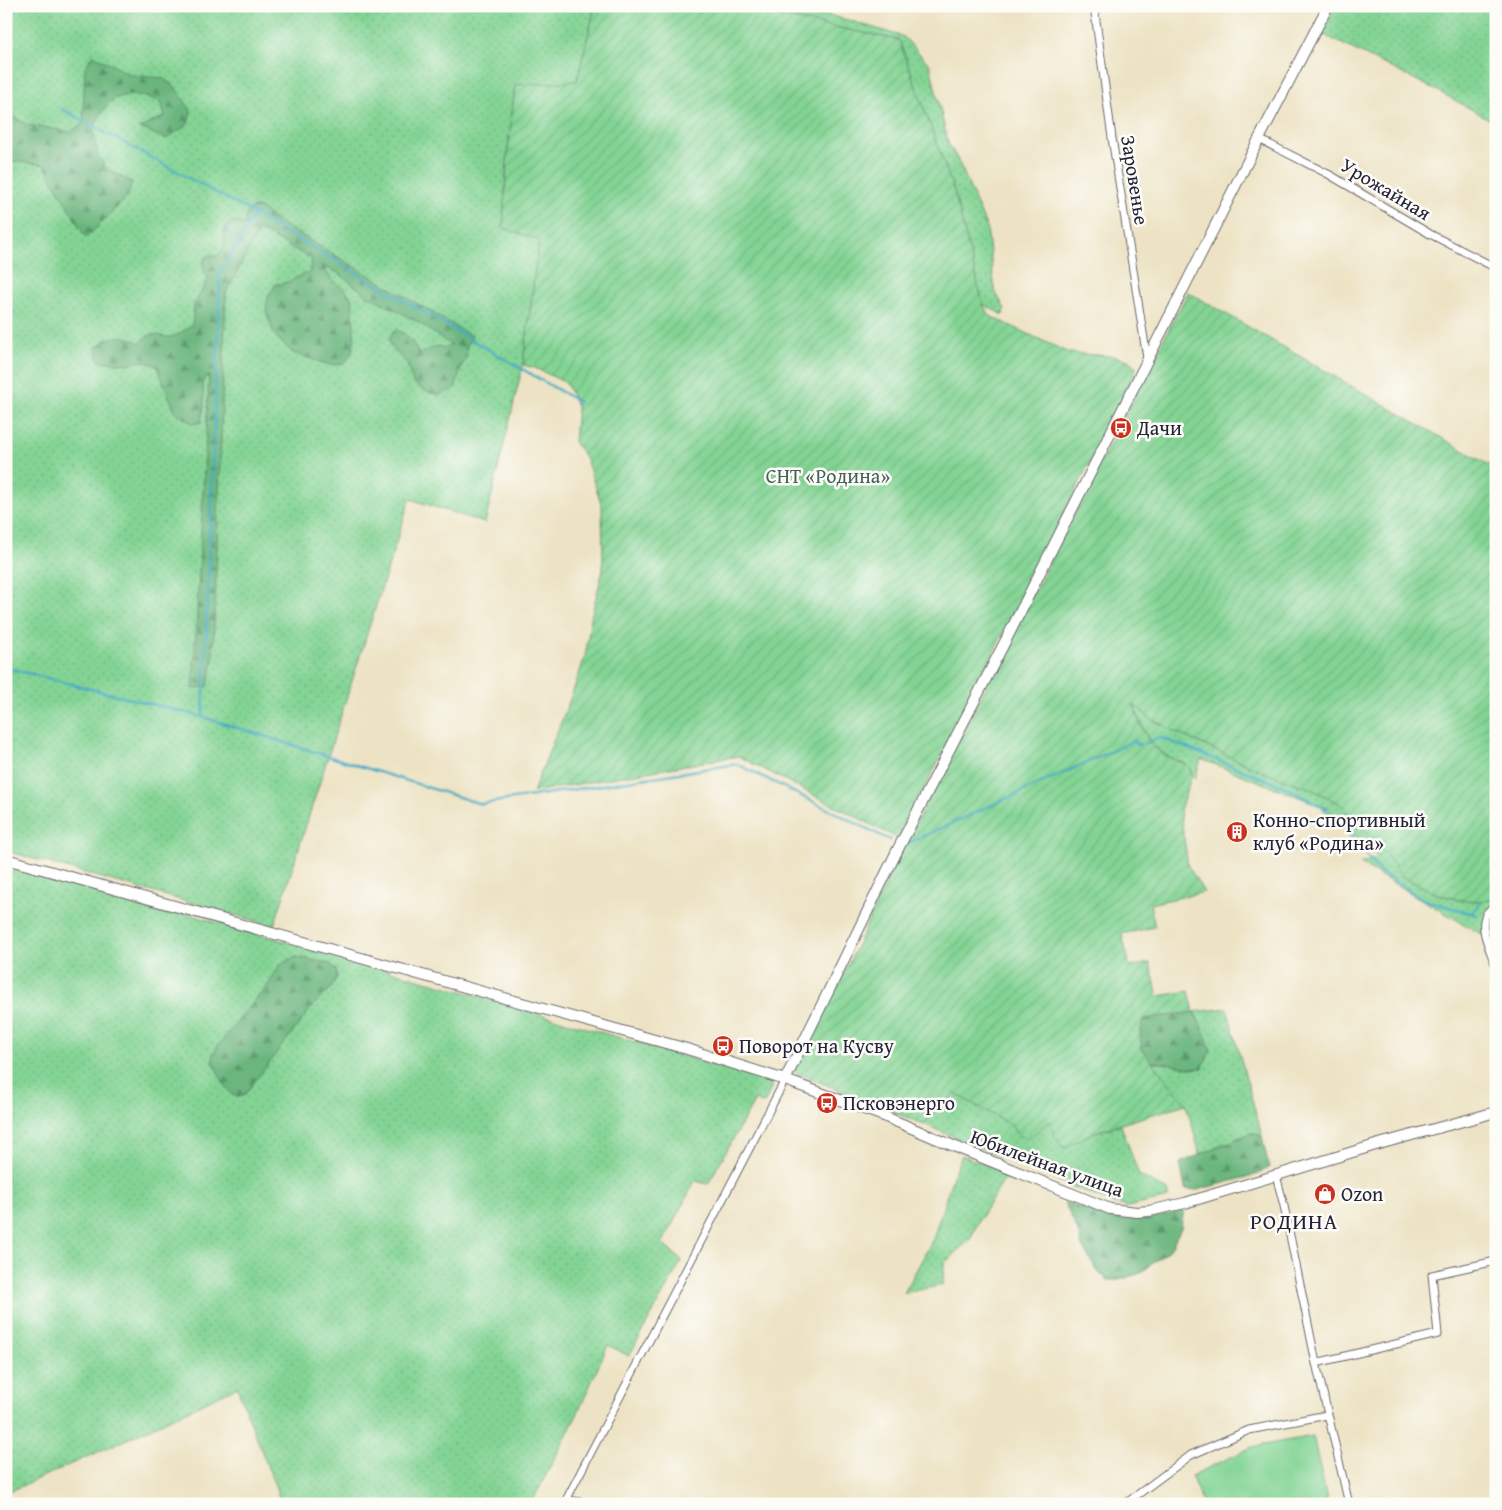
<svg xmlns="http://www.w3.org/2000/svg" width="1502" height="1510" font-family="'Gentium Book Plus',serif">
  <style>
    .grass { fill: url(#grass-dots); stroke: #527b68 }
    .forest { fill: url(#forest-firs); stroke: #466c5c }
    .park { fill: #83d494; stroke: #527b68 }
    .garden { fill: url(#garden-furrows); stroke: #527b68 }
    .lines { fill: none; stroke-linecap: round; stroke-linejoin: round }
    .stream { stroke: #44abc4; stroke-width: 2.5 }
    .street-casing { stroke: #69666b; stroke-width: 9 }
    .secondary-casing { stroke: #69666b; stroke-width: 12 }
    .street { stroke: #fff; stroke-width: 7 }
    .secondary { stroke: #fff; stroke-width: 10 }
    .labels { text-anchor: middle; stroke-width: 5; stroke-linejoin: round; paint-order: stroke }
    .street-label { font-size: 20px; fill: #22223b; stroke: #fdfcf7 }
    .poi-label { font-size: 20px; fill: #22223b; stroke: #fdfcf7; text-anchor: start }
    .park-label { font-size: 20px; fill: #44605a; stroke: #fdfcf7 }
    .quarter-label { font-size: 22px; letter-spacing: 1px; fill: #22223b; stroke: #fdfcf7 }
  </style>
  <defs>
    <pattern id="grass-dots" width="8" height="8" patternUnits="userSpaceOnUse" patternTransform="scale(1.25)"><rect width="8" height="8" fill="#83d494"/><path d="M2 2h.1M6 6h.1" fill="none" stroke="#71b680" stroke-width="1.8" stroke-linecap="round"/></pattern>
    <pattern id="forest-firs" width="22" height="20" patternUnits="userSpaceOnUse" patternTransform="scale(1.25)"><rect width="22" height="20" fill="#6ab67e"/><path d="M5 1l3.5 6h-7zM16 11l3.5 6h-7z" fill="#579468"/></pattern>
    <pattern id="garden-furrows" width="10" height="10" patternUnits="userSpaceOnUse" patternTransform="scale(1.25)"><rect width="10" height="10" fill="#83d494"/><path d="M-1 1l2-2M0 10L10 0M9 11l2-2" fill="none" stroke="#71b680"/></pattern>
  </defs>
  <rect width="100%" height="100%" fill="#fdfcf7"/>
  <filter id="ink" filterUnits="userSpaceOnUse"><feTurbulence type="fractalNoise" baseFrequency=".02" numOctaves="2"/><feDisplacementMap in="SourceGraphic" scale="10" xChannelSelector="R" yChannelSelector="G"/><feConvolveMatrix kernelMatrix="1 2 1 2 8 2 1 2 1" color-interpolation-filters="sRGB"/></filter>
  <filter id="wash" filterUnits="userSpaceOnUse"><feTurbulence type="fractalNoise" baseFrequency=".0096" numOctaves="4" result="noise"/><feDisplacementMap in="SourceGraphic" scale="20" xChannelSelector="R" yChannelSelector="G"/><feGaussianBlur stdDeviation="1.12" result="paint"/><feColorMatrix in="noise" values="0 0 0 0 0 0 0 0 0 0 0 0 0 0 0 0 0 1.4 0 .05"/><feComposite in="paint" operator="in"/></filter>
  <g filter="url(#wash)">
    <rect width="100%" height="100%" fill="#ede3c4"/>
    <g class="grass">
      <polygon points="6,6 595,6 577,81 515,86 507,159 503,228 539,239 523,365 485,523 410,499 274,926 6,851"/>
      <polygon points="728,6 791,6 848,20 904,37 930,65 948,143 959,162 987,228 995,291 1005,309 1003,315 983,304 954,191 899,40"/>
      <polygon points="1336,6 1496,6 1496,123 1438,91 1322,34"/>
      <path d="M1133 703 1153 720 1182 735 1266 773 1309 788 1339 803 1385 851 1401 876 1435 893 1459 900 1482 901 1496 899V925L1483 935 1360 864 1378 858 1327 808 1201 759 1195 779 1192 775 1189 766C1182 762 1174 760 1167 756 1147 746 1141 722 1133 703Z"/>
      <polygon points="6,863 472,994 773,1083 764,1104 755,1100 708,1184 695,1181 662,1244 682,1260 629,1356 608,1345 576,1417 531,1504 282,1504 237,1387 127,1439 6,1493"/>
      <polygon points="1227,1008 1262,1136 1251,1133 1199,1155 1198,1147 1186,1104 1151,1062 1161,1062 1195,1069 1204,1063 1211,1050 1202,1028 1194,1012"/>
      <polygon points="954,1093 1011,1125 1017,1134 1050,1120 1054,1136 1064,1148 1092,1133 1121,1125 1139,1175 1168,1191 1168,1198 1127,1207 1112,1203 923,1124 945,1105"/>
      <polygon points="962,1155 1008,1174 979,1220 970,1240 958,1250 944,1264 943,1285 904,1293 933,1239 954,1173"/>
    </g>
    <g class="forest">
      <path d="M93 55 131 75 162 78 174 86 191 110 188 124 166 139 140 128 165 116 161 102C146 95 121 90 108 104 102 111 98 121 93 129L98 156 106 168 132 183 127 197 86 238 44 165 6 160V112L28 125 71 132 83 123 85 67Z"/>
      <path d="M253 207 261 208 272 218 472 336 466 347 467 355 461 368 457 383 454 389 439 395 425 391 413 383 407 363 392 348 389 341 391 334 396 330C409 334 413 343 419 354L438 346 445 348 451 345 415 320 367 295 337 272 324 267C327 280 346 286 352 299 353 303 353 310 353 315 354 333 358 350 344 364L330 365 293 353 277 338 273 331 266 311 268 296 276 284C288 285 297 275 309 273L312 259 259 230 226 293 213 661 208 686 193 689 209 376 205 377 203 383 204 406 201 422 193 424 175 412 157 366 143 361 128 364 99 361 96 347C116 332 120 335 141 343 151 327 161 340 174 336 180 334 186 329 192 325L194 305 208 280 203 266 204 259 210 255 217 256C234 241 214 230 233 221L246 225C244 216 246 213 253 207Z"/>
      <polygon points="297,957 331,964 336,970 337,977 331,988 312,1007 245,1094 239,1097 232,1095 223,1082 213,1062 213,1055 218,1045 268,985 280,965 290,959"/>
      <path d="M1194 1012 1202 1028 1211 1050 1204 1063 1203 1068C1186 1070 1169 1062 1151 1062 1139 1046 1139 1039 1143 1019Z"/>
      <polygon points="1251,1133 1262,1136 1269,1167 1259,1174 1197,1190 1185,1189 1180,1163"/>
      <polygon points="1064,1202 1118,1219 1150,1219 1184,1210 1181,1228 1171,1248 1141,1273 1119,1280 1108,1280 1099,1273 1082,1247 1078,1232"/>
    </g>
    <polygon class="park" points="1313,1436 1328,1504 1203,1504 1191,1476 1252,1447"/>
    <g class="garden">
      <polygon points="595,6 728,6 899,40 954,191 983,304 990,316 1069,353 1112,356 1128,360 1136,367 1135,373 899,839 738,756 533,792 571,697 585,657 591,617 603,570 602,506 586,459 574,442 577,406 566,383 535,368 523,365 539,240 503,228 507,159 515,85 577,81"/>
      <path d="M1188 292 1496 469V899L1482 901 1459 900 1435 893 1401 876 1384 851 1339 803 1309 788 1266 773 1182 735 1153 720 1133 704C1139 722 1147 744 1163 754 1171 759 1181 762 1189 766L1192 775 1180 810 1188 866 1204 892 1150 904 1155 927 1122 934 1130 967 1150 963 1158 996 1189 991 1194 1012 1143 1019 1140 1034 1142 1050 1186 1104 1092 1133 1064 1148 1054 1136 1050 1121 1026 1140 1017 1134 1011 1125 954 1093 945 1105 923 1124 792 1071 845 971 893 868Z"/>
    </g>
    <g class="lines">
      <g class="stream">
        <polyline points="62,109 255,214"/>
        <polyline points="6,308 15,314"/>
        <polyline points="6,669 7,668 203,717 481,804 737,764 890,840"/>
        <polyline points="203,716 220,274 255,214 579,402"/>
        <polyline points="1147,743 1159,737 1285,787 1322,807 1341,824 1379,871 1424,900 1477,915"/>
        <polyline points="904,845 1123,746 1134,740 1137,745 1140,744"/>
        <polyline points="1472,913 1480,903"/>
      </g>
    </g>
  </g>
  <g filter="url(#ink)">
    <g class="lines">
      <g class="street-casing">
        <g id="street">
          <polyline points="1094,6 1112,138 1147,358"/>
          <polyline points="1259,139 1330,175 1430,234 1496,268"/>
          <path d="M1496 906C1472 917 1489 947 1496 966"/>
          <polyline points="1276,1175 1284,1206 1316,1363 1349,1504"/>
          <polyline points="1316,1363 1438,1334 1432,1275 1496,1261"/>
          <polyline points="566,1500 598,1504"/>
          <polyline points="564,1504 785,1080"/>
          <polyline points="1125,1504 1191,1455 1249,1430 1327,1415"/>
        </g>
      </g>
      <g class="secondary-casing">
        <g id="secondary">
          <polyline points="6,859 687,1049 785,1080 881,1115 963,1150 1110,1209 1137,1212 1149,1211 1185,1203 1379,1144 1496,1112"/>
          <polyline points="785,1080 897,851 1010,632 1259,139 1328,6"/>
        </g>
      </g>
      <use href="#street" class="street"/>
      <use href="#secondary" class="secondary"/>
    </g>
  </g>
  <defs>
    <g id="bus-disc" transform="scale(1.125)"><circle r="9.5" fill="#c8321e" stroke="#fdfcf7"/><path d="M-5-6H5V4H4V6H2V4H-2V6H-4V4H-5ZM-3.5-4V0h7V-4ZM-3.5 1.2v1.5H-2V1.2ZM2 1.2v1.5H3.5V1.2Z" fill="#fff"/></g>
    <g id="building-disc" transform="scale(1.125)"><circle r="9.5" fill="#c8321e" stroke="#fdfcf7"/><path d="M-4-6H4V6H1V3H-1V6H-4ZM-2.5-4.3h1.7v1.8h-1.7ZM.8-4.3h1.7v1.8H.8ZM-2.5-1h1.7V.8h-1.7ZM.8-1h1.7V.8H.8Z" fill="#fff"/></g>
    <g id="shop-disc" transform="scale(1.125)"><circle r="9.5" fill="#c8321e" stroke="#fdfcf7"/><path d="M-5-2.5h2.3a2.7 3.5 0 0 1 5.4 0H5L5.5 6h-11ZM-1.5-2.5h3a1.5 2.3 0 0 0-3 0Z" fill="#fff"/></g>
  </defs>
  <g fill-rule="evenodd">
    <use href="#bus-disc" x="1121" y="428"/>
    <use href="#building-disc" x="1237" y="832"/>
    <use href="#bus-disc" x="723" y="1046"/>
    <use href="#bus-disc" x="827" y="1103"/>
    <use href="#shop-disc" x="1325" y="1194"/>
  </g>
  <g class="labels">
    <g class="street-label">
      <text transform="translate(1135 180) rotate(81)" y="7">Заровенье</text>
      <text transform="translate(1386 189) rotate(31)" y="7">Урожайная</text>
      <text transform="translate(1047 1163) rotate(20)" y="7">Юбилейная улица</text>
    </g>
    <g class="poi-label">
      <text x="1137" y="435">Дачи</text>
      <text x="1253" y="827">Конно-спортивный<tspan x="1253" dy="23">клуб «Родина»</tspan></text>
      <text x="739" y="1053">Поворот на Кусву</text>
      <text x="843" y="1110">Псковэнерго</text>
      <text x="1341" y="1201">Ozon</text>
    </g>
    <g class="park-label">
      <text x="828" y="483">СНТ «Родина»</text>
    </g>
    <g class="quarter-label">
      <text x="1294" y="1229">РОДИНА</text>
    </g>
  </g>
  <rect width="1502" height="1510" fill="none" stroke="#fdfcf7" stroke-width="25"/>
</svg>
